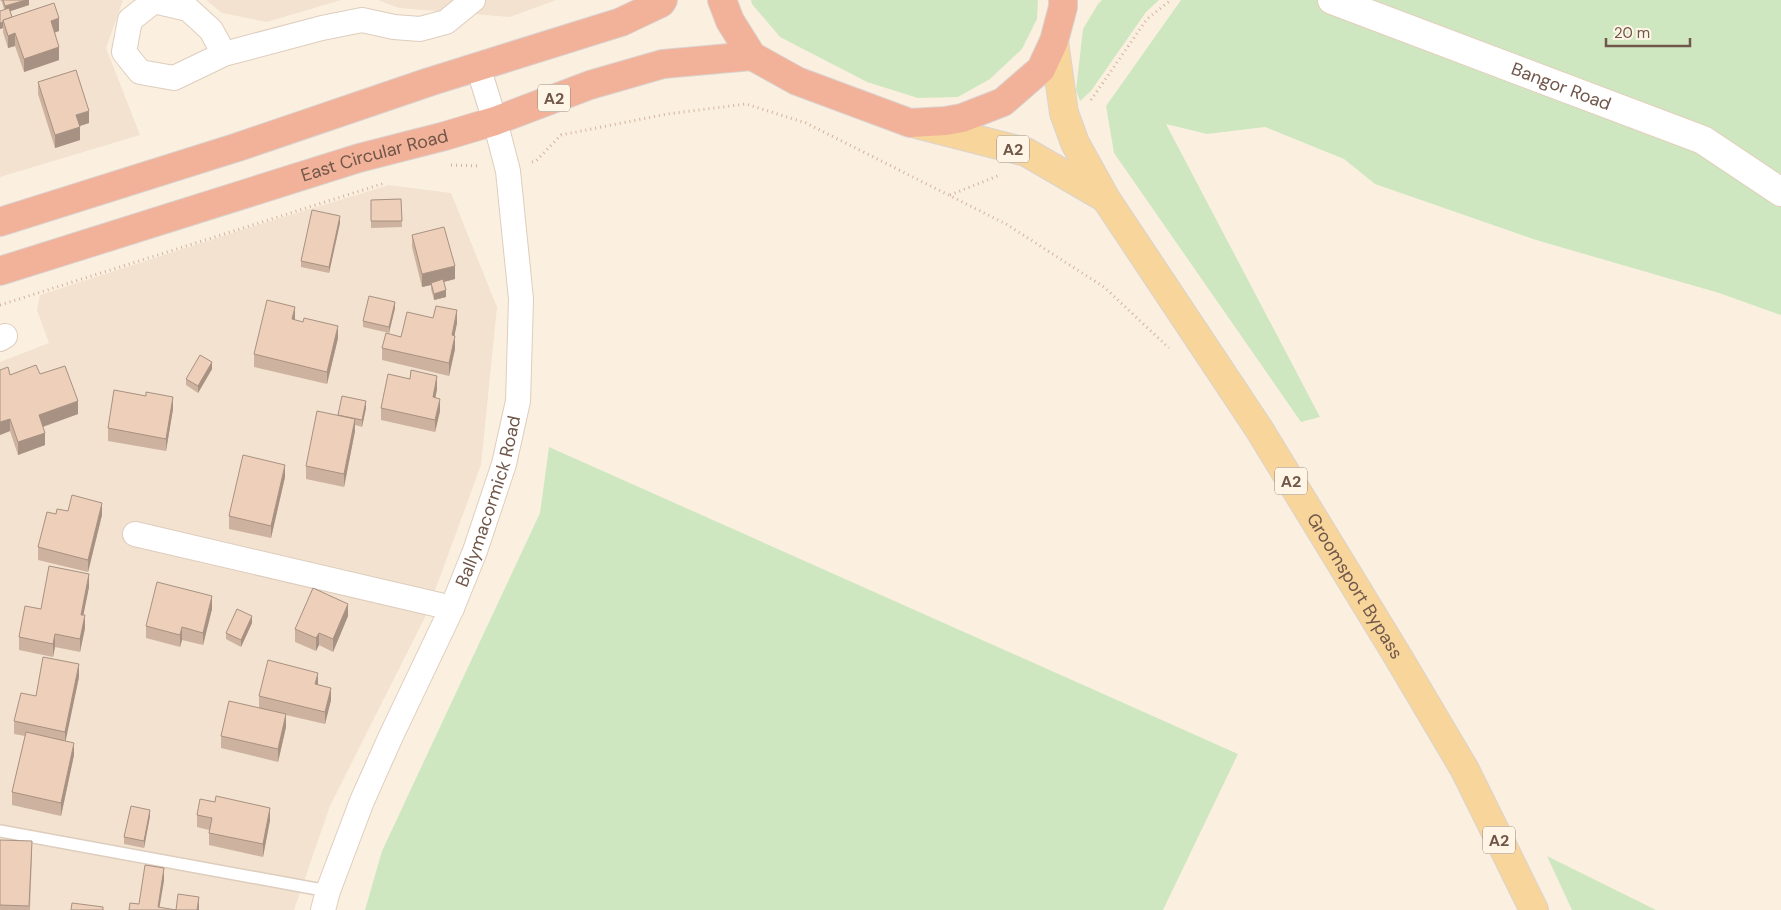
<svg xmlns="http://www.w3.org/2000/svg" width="1781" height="910" font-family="'DM Sans',sans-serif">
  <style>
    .residential { fill: #f2e2cf }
    .green { fill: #cfe7c0 }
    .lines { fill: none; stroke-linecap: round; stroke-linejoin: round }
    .lane-casing { stroke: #decdbd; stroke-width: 14 }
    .street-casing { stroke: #decdbd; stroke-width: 26 }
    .secondary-casing { stroke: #e3cebb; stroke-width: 30 }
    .primary-casing { stroke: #dad3d0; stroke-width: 30 }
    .highway-casing { stroke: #dad3d0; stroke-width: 30 }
    .path { stroke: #d3b29d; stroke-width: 3; stroke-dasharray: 1 4; stroke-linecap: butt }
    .lane { stroke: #fff; stroke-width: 11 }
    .street { stroke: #fff; stroke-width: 24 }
    .secondary { stroke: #fff; stroke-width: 28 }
    .primary { stroke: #f7d59b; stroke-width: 28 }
    .highway { stroke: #f2b199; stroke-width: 28 }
    .wall { fill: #cdb29f }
    .shaded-wall { fill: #a79182 }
    .building { fill: #eecfb9; stroke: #a79182 }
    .labels { text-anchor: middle; stroke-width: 4; stroke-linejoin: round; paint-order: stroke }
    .shield { fill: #fef5e6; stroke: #9b8678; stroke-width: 1 }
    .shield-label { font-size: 16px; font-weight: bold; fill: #705749 }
    .street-label { font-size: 18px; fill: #705749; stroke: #fef5e6 }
  </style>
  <rect width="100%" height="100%" fill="#fbf0e0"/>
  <g class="residential">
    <polygon points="0,0 123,0 106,48 140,135 0,177"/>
    <polygon points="206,0 341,0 267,22 222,13"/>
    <polygon points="378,0 556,0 510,17 399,8"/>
    <polygon points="389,185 451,193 497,307 481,465 426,615 330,806 294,910 0,910 0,362 49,343 37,310 40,295 254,226"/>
  </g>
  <g class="green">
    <polygon points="751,0 1038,0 1037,19 1022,49 990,79 958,97 918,98 867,82 780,37 752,4"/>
    <polygon points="1102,0 1159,0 1146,12 1091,91 1080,101 1076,90 1083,29 1098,4"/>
    <polygon points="1181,0 1781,0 1781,315 1719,293 1536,240 1375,184 1344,159 1265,127 1207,134 1166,124 1320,417 1301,422 1114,153 1106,106"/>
    <polygon points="549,447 1238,754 1163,910 365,910 382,851 540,513"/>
    <polygon points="1547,856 1656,910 1572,910"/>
  </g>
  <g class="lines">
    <g class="lane-casing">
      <polyline id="lane" points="0,831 328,891"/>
    </g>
    <g class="street-casing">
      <g id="street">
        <polyline points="224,54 211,30 188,9 154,1 130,20 124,52 140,72 174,78 224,54 322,28 362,20 394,27 420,29 446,22 473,0"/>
        <polyline points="0,339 5,336"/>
        <polyline points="135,534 452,608"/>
        <path id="s1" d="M323 910 328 891 362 801 391 736 452 608 475 551 504 464 518 401 521 299 508 171 495 121 478 67"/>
      </g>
    </g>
    <g class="secondary-casing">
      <g id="secondary">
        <path id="s2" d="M1332 0 1703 140 1781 192"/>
      </g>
    </g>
    <g class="primary-casing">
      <g id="primary">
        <path id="s3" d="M1054 41 1064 113 1075 143 1106 199 1259 429 1397 655 1465 770 1534 910"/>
        <polyline points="916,124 1026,152 1105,198"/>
      </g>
    </g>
    <g class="highway-casing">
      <g id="highway">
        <polyline points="722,0 730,21 752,56 797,81 910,123 945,121 962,118 1003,102 1041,69 1054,41 1063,7 1063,0"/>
        <polyline points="0,222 238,147 429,82 621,22 661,3 663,0"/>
        <path id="s4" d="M0 271 359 158 445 136 495 121 590 85 635 72 663 64 752 56"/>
      </g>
    </g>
    <g class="path">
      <polyline points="1091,100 1147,19 1171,0"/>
      <polyline points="532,162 536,161 561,135 667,114 746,104 806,123 1006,224 1104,287 1169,348"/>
      <polyline points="451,165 480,166"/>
      <polyline points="950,195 1000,175"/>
      <polyline points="0,305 385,183"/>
    </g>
    <use href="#lane" class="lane"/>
    <use href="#street" class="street"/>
    <use href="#secondary" class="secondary"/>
    <use href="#primary" class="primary"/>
    <use href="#highway" class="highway"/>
  </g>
  <g class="wall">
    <polygon points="0,0 29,0 29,5 10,11 12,17 59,31 55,32 59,60 24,72 15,46 8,48 3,32 3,28 0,29 0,11 4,10 2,2"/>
    <polygon points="38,82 89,123 80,126 80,140 55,148 38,94"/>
    <polygon points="401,199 402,227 371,228 371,200"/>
    <polygon points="340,223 329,273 301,267 301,261"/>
    <polygon points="412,235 455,279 444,282 446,297 434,300 431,289 431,285 422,287 412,247"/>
    <polygon points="395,308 389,333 363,327 363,321"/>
    <polygon points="295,320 338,338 327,384 254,367 254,354"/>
    <polygon points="457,323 454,336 455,349 449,376 382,360 382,348 401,337"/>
    <polygon points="212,369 198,393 186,385 186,379"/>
    <polygon points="10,375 78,414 43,427 45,445 18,455 10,431 0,435"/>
    <polygon points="437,389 435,398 440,411 435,432 381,420 381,408"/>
    <polygon points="146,396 173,409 166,451 108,441 108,428"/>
    <polygon points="366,408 362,427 355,425 355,431 344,487 306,479 306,466 338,415"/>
    <polygon points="285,477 271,538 229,529 229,516"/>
    <polygon points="68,511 102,515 88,572 38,560 38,547 56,514"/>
    <polygon points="89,587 83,615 85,628 80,652 55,647 53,657 19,650 19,637 41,609"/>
    <polygon points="212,609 203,645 182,640 180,647 146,638 146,626"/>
    <polygon points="348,616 333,652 319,645 316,651 295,642 295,629"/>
    <polygon points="252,623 241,647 226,639 226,633"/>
    <polygon points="79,677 65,741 74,755 61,816 12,805 12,792 25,736 14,734 14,721 36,696"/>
    <polygon points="318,685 331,700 325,724 286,715 286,727 278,762 221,748 221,736 259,708 259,696"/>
    <polygon points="197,815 270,820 263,857 209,845 209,830 197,827"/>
    <polygon points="150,816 144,848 124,844 124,837"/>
    <polygon points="0,840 32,854 30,910 0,910"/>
  </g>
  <g class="shaded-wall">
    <polygon points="26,0 29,0 29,5 5,13 5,6"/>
    <polygon points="59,18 59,31 51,34 51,21"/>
    <polygon points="3,22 3,28 0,29 0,23"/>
    <polygon points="15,33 15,46 8,48 8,36"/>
    <polygon points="59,47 59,60 24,72 24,59"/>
    <polygon points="89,111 89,123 76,127 76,115"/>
    <polygon points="80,127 80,140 55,148 55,135"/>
    <polygon points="340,216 340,223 329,273 329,267"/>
    <polygon points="455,266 455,279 431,285 431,283 431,285 422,287 422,274"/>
    <polygon points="446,290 446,297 434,300 434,294"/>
    <polygon points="395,302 395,308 389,333 389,327"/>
    <polygon points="295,307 295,320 292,332 292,319"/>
    <polygon points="457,310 457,323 452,348 452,335"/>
    <polygon points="338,326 338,338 327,384 327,372"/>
    <polygon points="455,336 455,349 449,376 449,363"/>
    <polygon points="212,362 212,369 198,393 198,386"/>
    <polygon points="437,376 437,389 433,410 433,397"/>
    <polygon points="173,397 173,409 166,451 166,439"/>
    <polygon points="440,399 440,411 435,432 435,420"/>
    <polygon points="78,401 78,414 39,428 39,415"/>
    <polygon points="366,401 366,408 362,427 362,420"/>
    <polygon points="10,419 10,431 0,435 0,422"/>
    <polygon points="355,419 355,431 344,487 344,474"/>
    <polygon points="45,433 45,445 18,455 18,442"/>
    <polygon points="285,465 285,477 271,538 271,526"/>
    <polygon points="102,503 102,515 88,572 88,560"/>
    <polygon points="89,574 89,587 81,627 81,615"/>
    <polygon points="212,596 212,609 203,645 203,633"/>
    <polygon points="348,604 348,616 333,652 333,639"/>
    <polygon points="85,615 85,628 80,652 80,639"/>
    <polygon points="252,616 252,623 241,647 241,640"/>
    <polygon points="182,627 182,640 180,647 180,635"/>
    <polygon points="319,633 319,645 316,651 316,638"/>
    <polygon points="55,634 55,647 53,657 53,644"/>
    <polygon points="79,664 79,677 65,744 65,732"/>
    <polygon points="318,673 318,685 315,684"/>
    <polygon points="331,688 331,700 325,724 325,712"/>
    <polygon points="286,714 286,727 278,762 278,749"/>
    <polygon points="74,743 74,755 61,816 61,803"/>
    <polygon points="270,808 270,820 263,857 263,844"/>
    <polygon points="150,810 150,816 144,848 144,841"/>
    <polygon points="164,868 164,881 159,910 158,907"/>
    <polygon points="199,897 199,910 197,910"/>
  </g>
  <g class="building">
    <polygon points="3,0 26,0 5,6"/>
    <polygon points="54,3 59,18 51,21 59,47 24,59 15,33 8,36 3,20"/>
    <polygon points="9,8 12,17 3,20 3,22 0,23 0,11"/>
    <polygon points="76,70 89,111 76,115 80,127 55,135 38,82"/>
    <polygon points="401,199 402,221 371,221 371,200"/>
    <polygon points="312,210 340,216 329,267 301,261"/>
    <polygon points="444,227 455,266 422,274 412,235"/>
    <polygon points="443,279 446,290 434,294 431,283"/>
    <polygon points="369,296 395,302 389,327 363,321"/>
    <polygon points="267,300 295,307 292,319 303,322 304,318 338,326 327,372 254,354"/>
    <polygon points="436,306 457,310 452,335 455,336 449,363 382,348 386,333 401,337 407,312 433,318"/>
    <polygon points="200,355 212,362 198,386 186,379"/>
    <polygon points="36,365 40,374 65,366 78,401 39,415 45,433 18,442 10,419 0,422 0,370 8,367 10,375"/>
    <polygon points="411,370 437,376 433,397 440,399 435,420 381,408 388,374 410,379"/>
    <polygon points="114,390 146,396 146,392 173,397 166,439 108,428"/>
    <polygon points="342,396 366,401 362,420 338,415"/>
    <polygon points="317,411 355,419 344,474 306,466"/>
    <polygon points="243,455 285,465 271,526 229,516"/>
    <polygon points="72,495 102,503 88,560 38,547 47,512 56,514 57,509 68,511"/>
    <polygon points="49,566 89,574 81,615 85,615 80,639 55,634 53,644 19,637 25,606 41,609"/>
    <polygon points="157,582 212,596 203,633 182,627 180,635 146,626"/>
    <polygon points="313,588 348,604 333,639 319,633 316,638 295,629"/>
    <polygon points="237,609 252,616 241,640 226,633"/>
    <polygon points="43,657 79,664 65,732 14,721 21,693 36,696"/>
    <polygon points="268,660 318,673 315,684 331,688 325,712 259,696"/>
    <polygon points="229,701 286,714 278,749 221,736"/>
    <polygon points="26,732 74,743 61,803 12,792"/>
    <polygon points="216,796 270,808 263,844 209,833 212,818 197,815 200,799 215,802"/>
    <polygon points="131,806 150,810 144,841 124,837"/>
    <polygon points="0,840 32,841 29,906 0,905"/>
    <polygon points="145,865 164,868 158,907 176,910 178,894 199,897 197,910 129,910 130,903 139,904"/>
    <polygon points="72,903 103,907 103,910 71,910"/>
  </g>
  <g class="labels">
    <g class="shield">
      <rect x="538" y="84.5" width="32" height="27" rx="4"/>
      <rect x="997" y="135.5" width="32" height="27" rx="4"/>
      <rect x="1275" y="467.5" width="32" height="27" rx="4"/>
      <rect x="1483" y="826.5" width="32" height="27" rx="4"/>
    </g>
    <g class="shield-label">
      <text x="554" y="104">A2</text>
      <text x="1013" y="155">A2</text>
      <text x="1291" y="487">A2</text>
      <text x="1499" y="846">A2</text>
    </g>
    <g class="street-label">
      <text dy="6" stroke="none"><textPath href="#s2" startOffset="245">Bangor Road</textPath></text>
      <text dy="6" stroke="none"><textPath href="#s4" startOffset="392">East Circular Road</textPath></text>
      <text dy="6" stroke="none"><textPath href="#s1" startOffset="442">Ballymacormick Road</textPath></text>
      <text dy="6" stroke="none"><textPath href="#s3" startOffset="629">Groomsport Bypass</textPath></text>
    </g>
  </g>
  <path d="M1606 38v8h84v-8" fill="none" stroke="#705749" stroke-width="2.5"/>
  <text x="1614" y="38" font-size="15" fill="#705749" stroke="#fef5e6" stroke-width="4" paint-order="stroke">20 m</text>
</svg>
